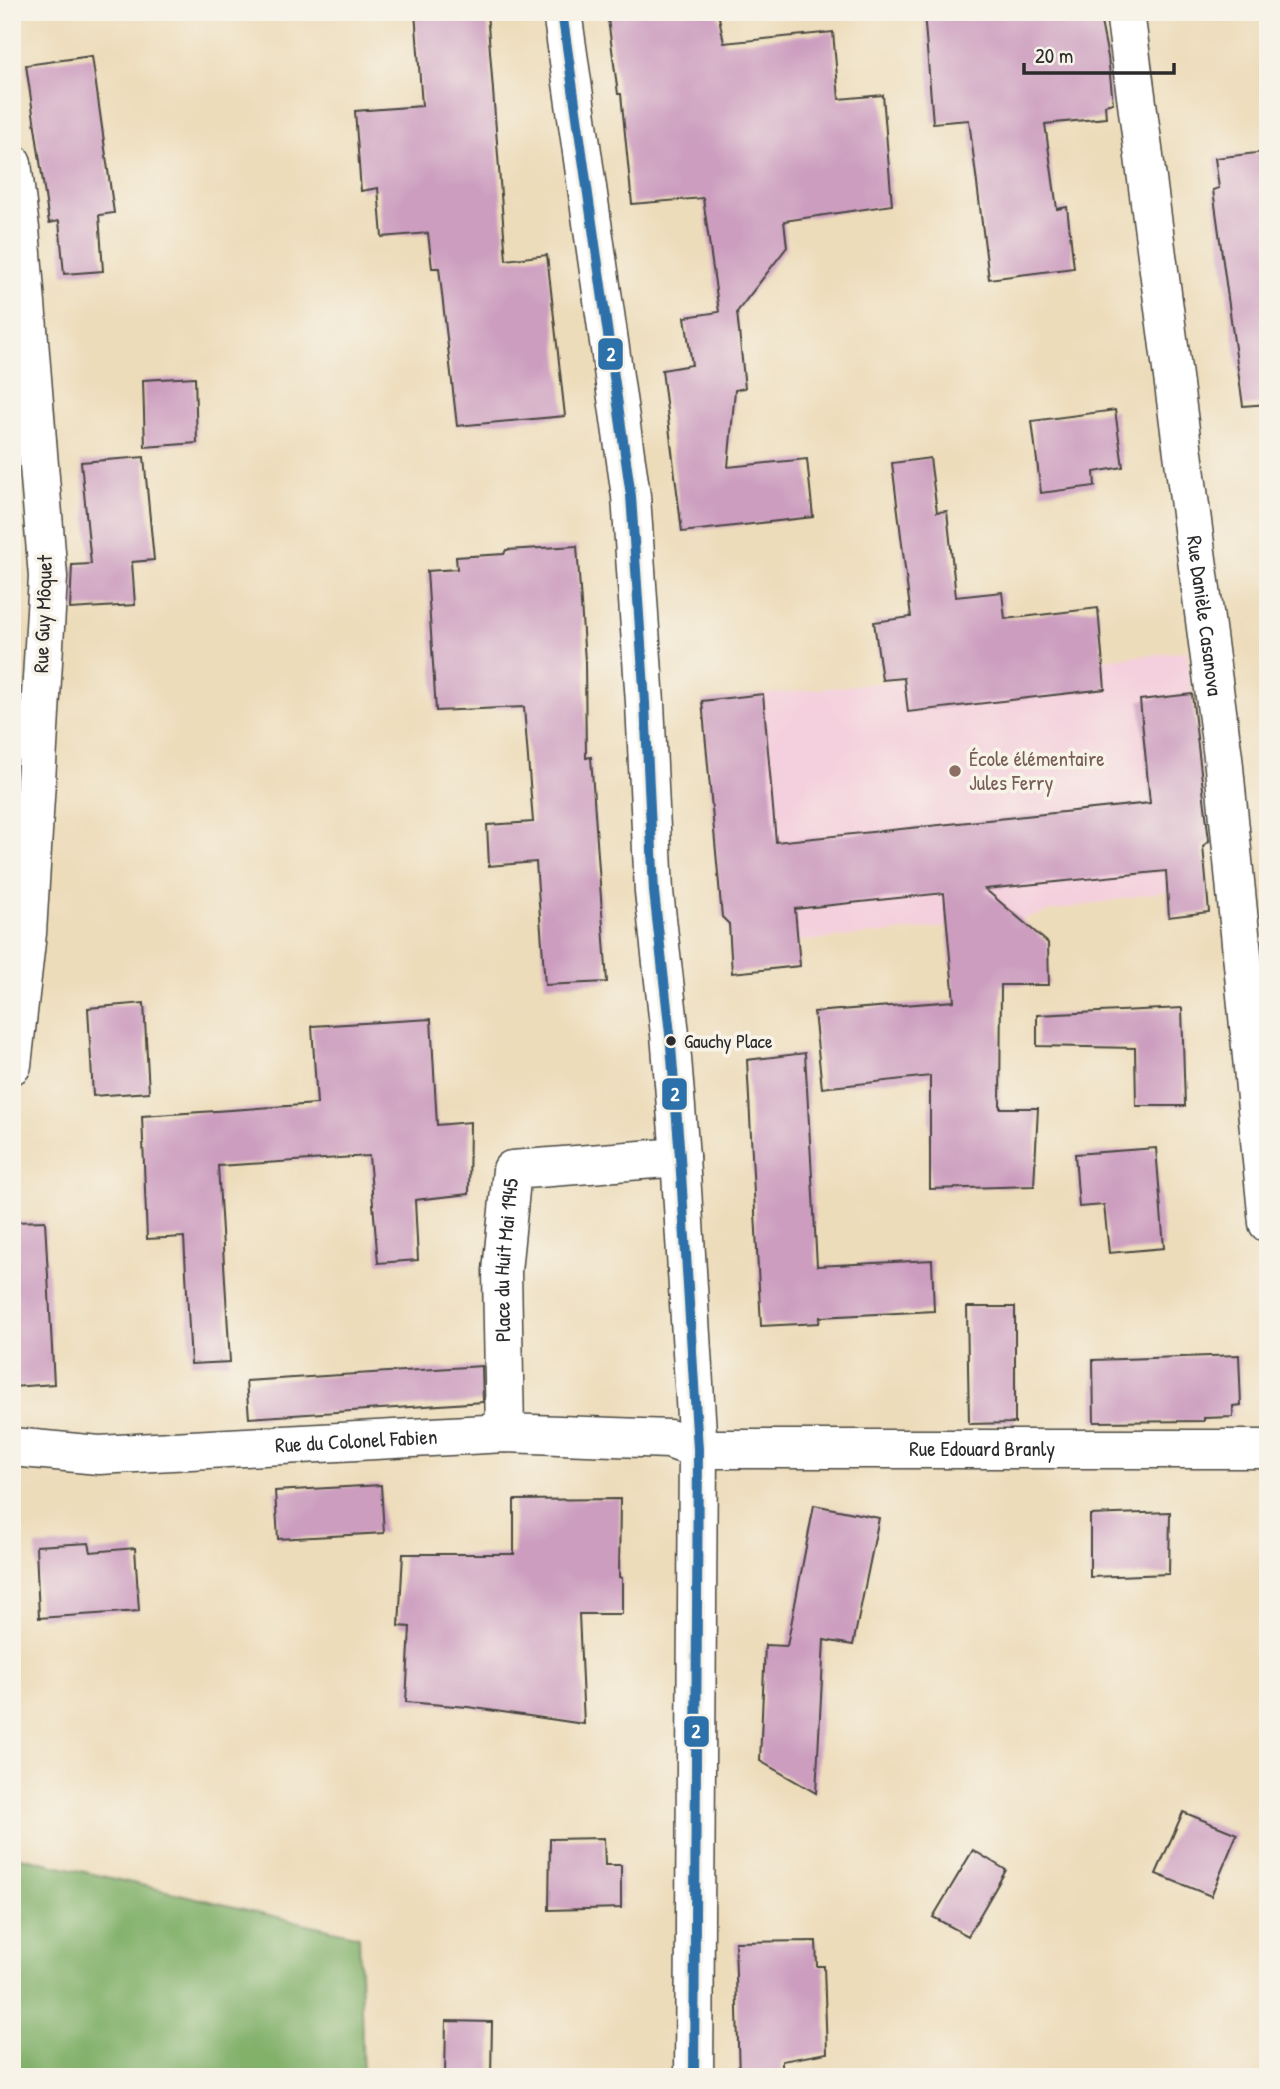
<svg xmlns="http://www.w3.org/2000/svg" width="1280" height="2089" font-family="'Patrick Hand',sans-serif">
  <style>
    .built { fill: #f4cfdd }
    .forest { fill: #82b16b; stroke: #566e4b; stroke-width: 2 }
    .building { fill: #cc9dbf }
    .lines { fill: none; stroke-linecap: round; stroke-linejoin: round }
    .street-casing { stroke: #484640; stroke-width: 41 }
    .secondary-casing { stroke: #484640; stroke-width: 41 }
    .street { stroke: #fff; stroke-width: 38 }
    .secondary { stroke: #fff; stroke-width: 38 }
    .bus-1-casing { stroke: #f7f3e8; stroke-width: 16 }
    .bus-1 { stroke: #2d71aa; stroke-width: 10 }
    .education-dot { fill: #8d6e63; stroke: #f7f3e8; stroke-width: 2.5 }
    .bus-dot { fill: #2b2b2b; stroke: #f7f3e8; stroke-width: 2.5 }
    .labels { text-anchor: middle; stroke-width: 7; stroke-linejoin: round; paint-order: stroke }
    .bus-label { font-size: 19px; fill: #2b2b2b; stroke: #f7f3e8; text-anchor: start }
    .street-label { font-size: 21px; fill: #2b2b2b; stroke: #f7f3e8 }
    .education-label { font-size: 21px; fill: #785e54; stroke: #f7f3e8; text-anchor: start }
    .line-badge { stroke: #f7f3e8; stroke-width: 2.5 }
    .badge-label { font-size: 19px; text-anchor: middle; font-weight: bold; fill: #fff }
  </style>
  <rect width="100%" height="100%" fill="#f7f3e8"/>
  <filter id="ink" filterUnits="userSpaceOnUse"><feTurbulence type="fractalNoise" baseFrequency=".0143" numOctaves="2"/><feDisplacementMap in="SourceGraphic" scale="14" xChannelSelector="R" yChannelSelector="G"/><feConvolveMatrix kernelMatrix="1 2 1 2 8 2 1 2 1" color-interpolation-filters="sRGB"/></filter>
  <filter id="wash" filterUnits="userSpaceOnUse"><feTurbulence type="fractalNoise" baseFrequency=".00686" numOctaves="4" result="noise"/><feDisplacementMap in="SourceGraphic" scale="28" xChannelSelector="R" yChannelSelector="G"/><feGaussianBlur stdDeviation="1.57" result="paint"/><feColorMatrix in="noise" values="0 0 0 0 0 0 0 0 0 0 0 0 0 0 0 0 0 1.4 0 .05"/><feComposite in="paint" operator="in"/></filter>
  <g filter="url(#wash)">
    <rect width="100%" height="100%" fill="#eddcba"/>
    <polygon class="built" points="1187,651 1209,841 1200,849 1207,891 1167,891 1050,911 1020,920 731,948 702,701"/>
    <polygon class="forest" points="12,1855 359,1936 363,2077 12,2077"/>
    <g id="blocks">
      <g class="building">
        <polygon points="415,12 487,12 506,260 547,255 565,416 457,426 439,268 432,268 428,233 382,237 378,188 361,191 355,111 422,106"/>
        <polygon points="607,12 718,12 724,43 833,32 839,99 883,95 892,205 784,221 787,247 737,312 745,388 735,390 728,467 807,459 813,517 682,532 662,370 692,365 685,317 719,312 703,198 632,204 621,94 618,94"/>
        <polygon points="924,12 1099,12 1108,57 1113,103 1105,105 1106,118 1045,124 1057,209 1067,207 1074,268 989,279 969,120 933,123"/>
        <polygon points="92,56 114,213 99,215 103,271 64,274 59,221 49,223 26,65"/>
        <polygon points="1264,152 1268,177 1268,404 1243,406 1213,190 1219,188 1215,158"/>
        <polygon points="195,377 197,443 145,447 143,380"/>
        <polygon points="1115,410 1123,467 1094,472 1095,486 1041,493 1032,421"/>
        <polygon points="144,457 154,560 132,562 135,605 70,609 72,565 91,564 81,462"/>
        <polygon points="930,458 937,512 947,511 956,597 1002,592 1005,619 1098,608 1105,689 908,712 904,678 882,680 874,622 911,617 892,463"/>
        <polygon points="577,546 585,661 586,758 591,757 607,982 545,985 536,862 489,866 487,825 533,822 524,707 436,711 427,571 457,569 456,557 504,554 506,550"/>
        <polygon points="763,694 776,842 1150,803 1140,700 1192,694 1209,841 1203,846 1209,912 1169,917 1166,871 985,889 1048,943 1049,985 1001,985 1000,1108 1038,1108 1034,1186 930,1189 930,1076 822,1088 814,1012 954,1001 944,893 795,909 800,966 732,973 729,924 722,917 702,701"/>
        <polygon points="144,1003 149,1092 93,1096 88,1008"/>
        <polygon points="1182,1008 1185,1106 1136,1106 1135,1048 1037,1046 1037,1015"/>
        <polygon points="431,1019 437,1125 470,1122 469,1194 415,1200 418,1260 378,1263 369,1156 218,1166 230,1362 191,1364 184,1237 147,1239 142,1116 317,1104 312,1026"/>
        <polygon points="805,1053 817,1266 932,1260 934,1311 820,1317 819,1323 761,1326 747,1060"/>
        <polygon points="1156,1148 1164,1248 1109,1253 1104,1205 1079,1207 1075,1154"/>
        <polygon points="45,1221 54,1384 12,1387 12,1222"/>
        <polygon points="967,1307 1015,1307 1015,1423 969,1424"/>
        <polygon points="1239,1355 1241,1405 1233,1406 1233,1417 1204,1418 1204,1421 1094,1422 1093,1360"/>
        <polygon points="482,1366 483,1402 249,1418 246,1381"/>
        <polygon points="381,1485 384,1533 278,1539 275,1491"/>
        <polygon points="620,1499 619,1577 622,1578 622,1614 579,1614 584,1724 468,1707 406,1702 410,1627 399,1626 403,1554 514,1554 514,1500"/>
        <polygon points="814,1505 879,1518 853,1645 824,1640 816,1793 760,1761 765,1645 787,1646"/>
        <polygon points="1170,1512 1169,1574 1090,1577 1090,1515"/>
        <polygon points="89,1543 91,1552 135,1548 139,1611 39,1618 36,1546"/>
        <polygon points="1183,1812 1237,1834 1211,1896 1156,1874"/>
        <polygon points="604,1838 605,1865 621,1865 621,1908 549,1910 550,1839"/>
        <polygon points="973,1850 1006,1870 968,1936 933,1917"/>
        <polygon points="816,1941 817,1966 824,1966 827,2053 782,2061 782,2077 739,2077 735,1942"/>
        <polygon points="446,2021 492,2022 491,2077 445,2077"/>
      </g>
    </g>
  </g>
  <g filter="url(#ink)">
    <use href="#blocks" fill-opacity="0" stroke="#484640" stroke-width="2"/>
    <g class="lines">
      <g class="street-casing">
        <g id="street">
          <path id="s1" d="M1125 12 1223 757 1268 1223"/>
          <polyline points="12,163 20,229 48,577 27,933 12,1065"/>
          <path id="s2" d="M505 1433 502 1271 512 1170 680 1157"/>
          <path id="s3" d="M12 1447 99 1455 505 1433 669 1439 698 1449H1268"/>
        </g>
      </g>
      <g class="secondary-casing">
        <polyline id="secondary" points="562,12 631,496 645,703 654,892 670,1034 680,1157 698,1449 694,2077"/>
      </g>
      <use href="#street" class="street"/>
      <use href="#secondary" class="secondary"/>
      <g class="bus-1-casing">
        <polyline id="bus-1" points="562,12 631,496 645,703 654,892 670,1034 680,1157 698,1449 694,2077"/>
      </g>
      <use href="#bus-1" class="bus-1"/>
    </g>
  </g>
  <circle class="education-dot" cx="955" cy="771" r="7"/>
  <circle class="bus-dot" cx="671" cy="1041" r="6"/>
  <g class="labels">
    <g class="bus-label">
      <text x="684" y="1048">Gauchy Place</text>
    </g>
    <g class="street-label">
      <text transform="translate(43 614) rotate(-88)" y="7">Rue Guy Môquet</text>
      <text dy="7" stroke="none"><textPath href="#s1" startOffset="609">Rue Danièle Casanova</textPath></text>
      <text dy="7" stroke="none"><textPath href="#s2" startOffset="173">Place du Huit Mai 1945</textPath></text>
      <text dy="7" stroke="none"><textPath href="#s3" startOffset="345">Rue du Colonel Fabien</textPath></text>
      <text dy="7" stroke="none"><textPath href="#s3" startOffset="973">Rue Edouard Branly</textPath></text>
    </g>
    <g class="education-label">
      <text x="969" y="766">École élémentaire<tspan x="969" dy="24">Jules Ferry</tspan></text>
    </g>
  </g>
  <g class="line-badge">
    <rect x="597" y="337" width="27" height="34" rx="7" fill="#2d71aa"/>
    <rect x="661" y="1077" width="27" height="34" rx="7" fill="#2d71aa"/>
    <rect x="683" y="1715" width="27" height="33" rx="7" fill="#2d71aa"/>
  </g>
  <g class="badge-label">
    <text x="611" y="361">2</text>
    <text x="675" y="1101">2</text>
    <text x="696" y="1738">2</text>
  </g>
  <rect width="1280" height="2089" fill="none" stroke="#f7f3e8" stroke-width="42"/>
  <path d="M1024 63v10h150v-10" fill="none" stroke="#2b2b2b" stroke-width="3.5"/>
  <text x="1035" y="63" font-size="21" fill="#2b2b2b" stroke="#f7f3e8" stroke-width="5" paint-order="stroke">20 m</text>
</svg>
